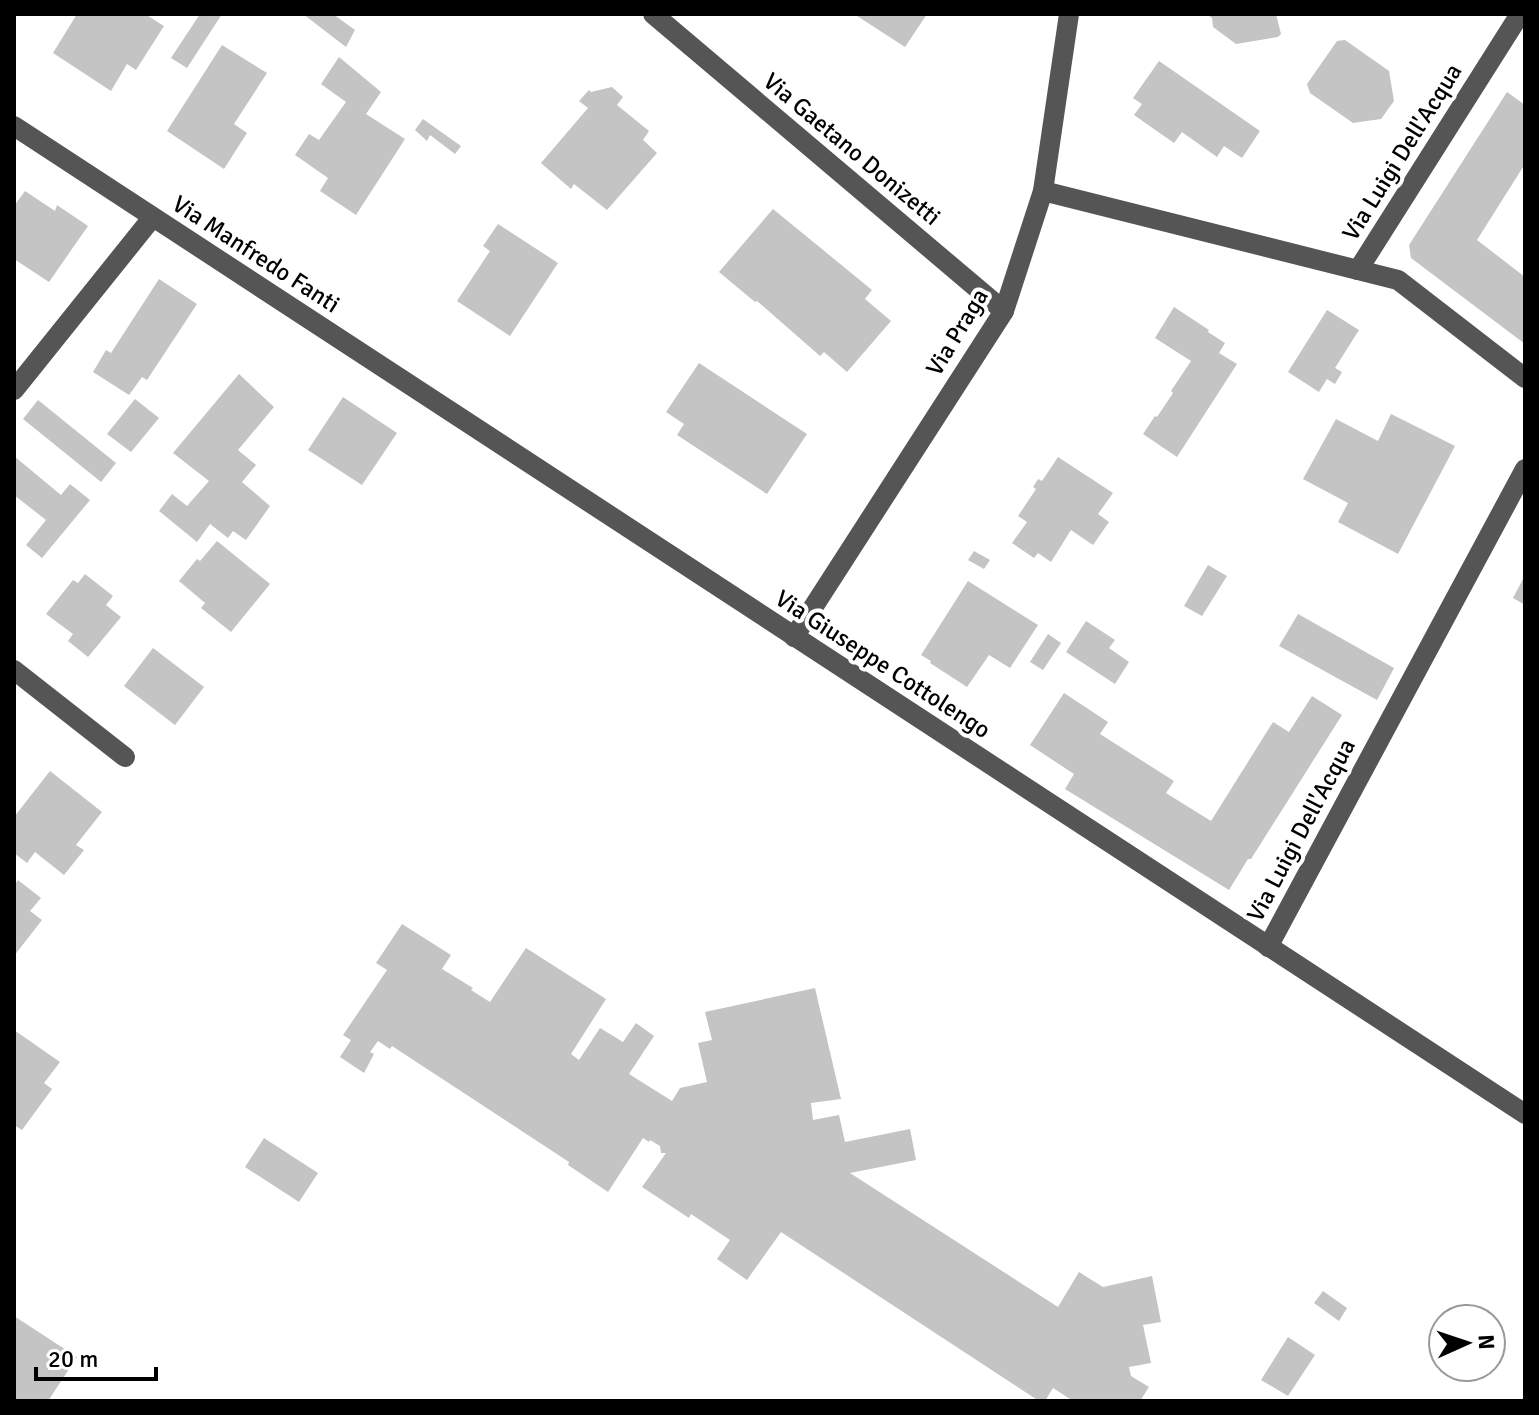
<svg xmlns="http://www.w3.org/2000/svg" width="1539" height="1415" font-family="Signika,sans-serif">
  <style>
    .building { fill: #c4c4c4 }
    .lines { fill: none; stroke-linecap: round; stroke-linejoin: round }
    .minor { stroke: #555; stroke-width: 20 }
    .labels { text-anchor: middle; stroke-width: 8; stroke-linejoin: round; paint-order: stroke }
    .street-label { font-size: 24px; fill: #000; stroke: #fff }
  </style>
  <rect width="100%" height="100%" fill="#fff"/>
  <g class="building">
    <polygon points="77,14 145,14 164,26 136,70 127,64 111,91 53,53"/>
    <polygon points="200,14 222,14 187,68 171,58"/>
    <polygon points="303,14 333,14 355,30 346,47"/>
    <polygon points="854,14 927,14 905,47"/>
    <polygon points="1207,14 1276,14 1281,34 1278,37 1236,44 1213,27 1212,18"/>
    <polygon points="1345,40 1389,71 1394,101 1381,119 1353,123 1310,93 1307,84 1337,41"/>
    <polygon points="222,45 267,73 234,124 247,133 224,169 167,131"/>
    <polygon points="339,57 381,92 366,114 405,139 356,215 320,191 328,178 295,155 309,134 319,140 346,102 321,84"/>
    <polygon points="1159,61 1260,131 1242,158 1224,146 1217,157 1182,132 1174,143 1134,115 1142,104 1133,98"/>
    <polygon points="612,87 623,97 617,105 649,131 643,140 657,153 607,210 574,184 571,189 541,163 588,108 579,101 589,90 591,92"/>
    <polygon points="1507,92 1525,105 1525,168 1523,167 1477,240 1525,277 1525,344 1411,258 1409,245"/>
    <polygon points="423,119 461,146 455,154 430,135 427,141 415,130"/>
    <polygon points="25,191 55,211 57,205 88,226 49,282 14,259 14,206"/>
    <polygon points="773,209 872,290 865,299 891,321 847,372 824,352 820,356 757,301 755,302 719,272"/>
    <polygon points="498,224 558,263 510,336 457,301 490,251 483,246"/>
    <polygon points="159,279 197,304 147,380 142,377 129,395 93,372 106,350 111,353"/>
    <polygon points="1174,307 1209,330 1208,332 1225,343 1219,353 1237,364 1177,457 1143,434 1155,416 1157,417 1173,393 1171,391 1191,361 1155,338"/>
    <polygon points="1327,310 1359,330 1335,368 1342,372 1335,384 1327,379 1319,392 1288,372"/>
    <polygon points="699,363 807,434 767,494 677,435 684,424 666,412"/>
    <polygon points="239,374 274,407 238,450 256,465 242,482 270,506 246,540 233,531 228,538 210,524 197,542 159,511 172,494 187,506 209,481 173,453"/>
    <polygon points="343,397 397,433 362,485 308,450"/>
    <polygon points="135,399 159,418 131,452 107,434"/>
    <polygon points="38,400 116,463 101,482 23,419"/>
    <polygon points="1391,414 1455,446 1398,554 1338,522 1348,503 1303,479 1336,419 1378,441"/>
    <polygon points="14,456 61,495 70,484 90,500 42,558 26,545 46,520 14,495"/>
    <polygon points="1058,457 1113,493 1098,514 1109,522 1093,545 1071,530 1051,562 1038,553 1034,558 1012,543 1027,522 1018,516 1036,489 1033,487 1038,479 1042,481"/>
    <polygon points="217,541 270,584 231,632 201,608 205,603 179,581 197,559 200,561"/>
    <polygon points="974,551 990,560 984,569 968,560"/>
    <polygon points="1208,565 1227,576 1202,616 1184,606"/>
    <polygon points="85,574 113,596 106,605 121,617 88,657 68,641 73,634 46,614 73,580 78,583"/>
    <polygon points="1525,575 1525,605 1513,598"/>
    <polygon points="968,581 1038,625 1010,668 989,655 967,687 930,663 931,661 921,655"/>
    <polygon points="1298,614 1394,668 1377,700 1279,646"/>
    <polygon points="1086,621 1115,640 1109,648 1129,662 1115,684 1066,652"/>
    <polygon points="1048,634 1061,643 1043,670 1030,662"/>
    <polygon points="153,648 204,687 175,725 124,686"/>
    <polygon points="1064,693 1108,722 1100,734 1174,781 1166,793 1211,821 1273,722 1289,732 1312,696 1342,715 1251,859 1248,859 1229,890 1065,789 1074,774 1030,745"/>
    <polygon points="50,771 102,812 76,845 84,850 64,875 35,852 27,863 14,853 14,817"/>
    <polygon points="18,880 41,898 30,911 42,920 14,956 14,886"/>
    <polygon points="402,924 451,955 442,969 473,988 471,990 490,1002 526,948 606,999 571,1054 579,1060 600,1028 623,1042 636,1023 654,1036 629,1074 672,1101 680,1088 707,1082 698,1043 712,1040 705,1012 815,988 841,1099 811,1103 813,1120 839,1115 845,1142 910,1129 916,1160 850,1173 1058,1307 1079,1272 1103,1287 1152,1276 1161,1322 1143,1325 1151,1363 1129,1367 1131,1376 1149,1387 1140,1401 1073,1401 1053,1388 1045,1401 1039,1401 781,1232 747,1280 717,1259 730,1240 691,1214 689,1218 642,1187 666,1153 661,1153 660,1146 650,1140 649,1142 643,1138 608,1192 568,1165 569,1162 392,1046 390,1049 378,1041 370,1052 374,1054 364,1073 340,1057 351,1040 343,1035 387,970 376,963"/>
    <polygon points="14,1030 60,1062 44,1083 52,1089 22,1130 14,1125"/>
    <polygon points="264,1138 318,1173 299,1202 245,1167"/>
    <polygon points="1323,1291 1347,1308 1339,1321 1314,1303"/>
    <polygon points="14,1316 77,1357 48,1401 14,1401"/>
    <polygon points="1288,1337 1315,1355 1288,1396 1261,1380"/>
  </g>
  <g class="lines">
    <g class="minor">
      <polyline points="653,14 1004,311"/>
      <polyline points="14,126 1525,1114"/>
      <polyline points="1043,191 1398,280 1525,378"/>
      <polyline points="1358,270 1520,14"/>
      <polyline points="14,390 152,218"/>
      <polyline points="794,637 1004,311 1043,191 1069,14"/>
      <polyline points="14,670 125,757"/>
      <polyline points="1268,947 1525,469"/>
    </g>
  </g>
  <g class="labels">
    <g class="street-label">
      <text transform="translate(852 149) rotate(40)" y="8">Via Gaetano Donizetti</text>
      <text transform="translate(1402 152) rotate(-58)" y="8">Via Luigi Dell'Acqua</text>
      <text transform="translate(256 254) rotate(33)" y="8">Via Manfredo Fanti</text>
      <text transform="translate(957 332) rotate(-59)" y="8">Via Praga</text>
      <text transform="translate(883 664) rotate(33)" y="8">Via Giuseppe Cottolengo</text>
      <text transform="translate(1301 830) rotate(-62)" y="8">Via Luigi Dell'Acqua</text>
    </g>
  </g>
  <rect width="1539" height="1415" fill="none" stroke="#000000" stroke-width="32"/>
  <g transform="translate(1467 1343) rotate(87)"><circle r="38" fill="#ffffff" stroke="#999999" stroke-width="2"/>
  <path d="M0-6L14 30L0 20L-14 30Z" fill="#000000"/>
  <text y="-12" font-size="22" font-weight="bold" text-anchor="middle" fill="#000000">N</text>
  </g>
  <path d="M36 1367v12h120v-12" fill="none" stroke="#000000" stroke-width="4"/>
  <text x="48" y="1367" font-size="24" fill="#000000" stroke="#ffffff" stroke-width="6" paint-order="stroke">20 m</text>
</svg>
